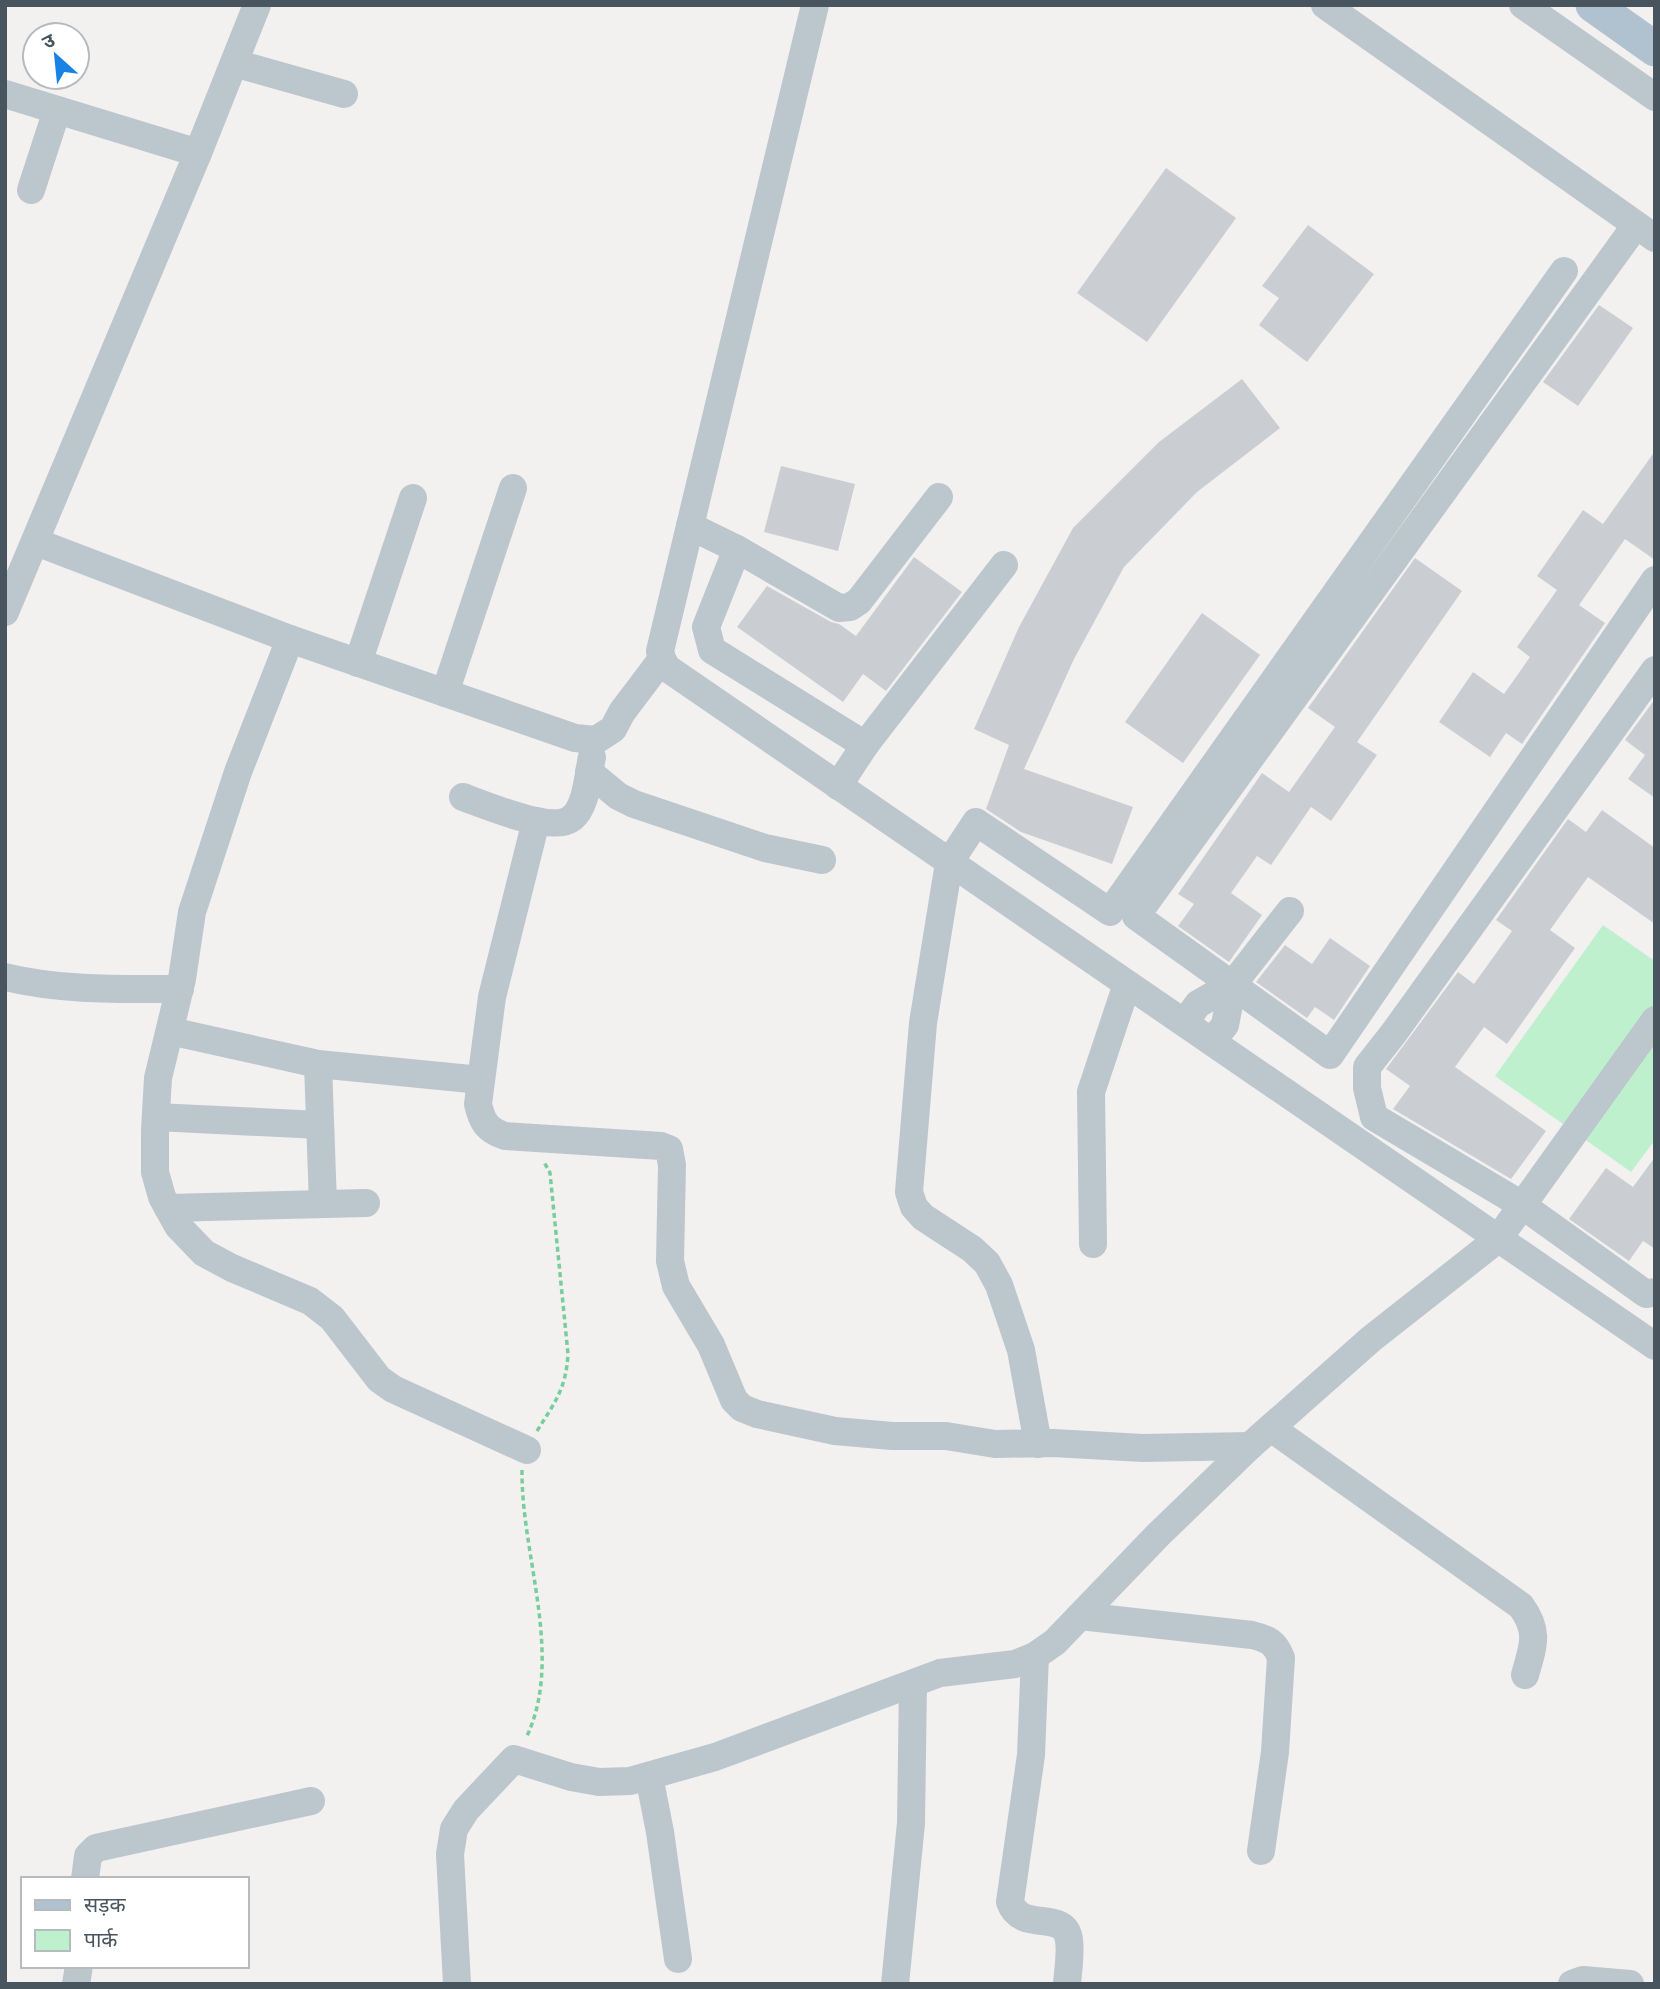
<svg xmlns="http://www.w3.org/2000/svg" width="1660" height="1989" font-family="'DM Sans','Noto Sans Devanagari',sans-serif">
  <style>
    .green { fill: #bff0ce }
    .building { fill: #caced3 }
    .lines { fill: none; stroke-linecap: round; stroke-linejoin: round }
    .path { stroke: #77ce9c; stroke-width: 3.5; stroke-dasharray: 5 3.5; stroke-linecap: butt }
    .minor { stroke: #bcc6cd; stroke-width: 28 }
    .major { stroke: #b0c2cf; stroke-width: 35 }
  </style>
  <rect width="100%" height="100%" fill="#f3f0f0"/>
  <polygon class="green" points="1603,925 1655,961 1655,1140 1631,1172 1495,1076"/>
  <g class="building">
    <polygon points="1166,168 1236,218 1147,342 1077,293"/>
    <polygon points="1308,225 1374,274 1307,362 1259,325 1279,298 1262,286"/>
    <polygon points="1599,305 1633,328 1578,406 1543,382"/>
    <polygon points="1242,379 1280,428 1197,492 1124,567 1074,659 1024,769 1133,807 1112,864 1021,832 986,809 1009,745 974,729 1019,627 1073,528 1159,442"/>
    <polygon points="1655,451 1655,560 1625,539 1579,605 1605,623 1522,744 1506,733 1490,757 1439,722 1473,672 1504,694 1530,657 1517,647 1557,590 1537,576 1583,510 1603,524"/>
    <polygon points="781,466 855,484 838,551 764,532"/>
    <polygon points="914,557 962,592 886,691 863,674 843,702 737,627 767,586 831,622 839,624 856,636"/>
    <polygon points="1415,558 1462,591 1357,742 1377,755 1331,821 1311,807 1271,865 1257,856 1231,893 1262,915 1229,962 1178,926 1194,904 1178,894 1262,773 1289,792 1335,727 1308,708"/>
    <polygon points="1202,613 1260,655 1183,763 1125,722"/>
    <polygon points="1655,699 1655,798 1628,779 1645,755 1625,740"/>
    <polygon points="1602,810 1655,848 1655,924 1588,877 1550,930 1575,948 1507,1044 1484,1027 1455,1067 1546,1131 1511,1179 1393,1109 1410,1086 1386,1069 1458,972 1474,984 1512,931 1496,920 1568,819 1586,832"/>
    <polygon points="1330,938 1370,966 1334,1020 1315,1007 1307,1018 1256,982 1285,945 1312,964"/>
    <polygon points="1655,1157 1655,1249 1643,1241 1629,1261 1569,1219 1606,1168 1633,1187"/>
  </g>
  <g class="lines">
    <g class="path">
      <path d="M537 1431C555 1402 566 1389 568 1354L550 1173 544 1162"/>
      <path d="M522 1470C521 1556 565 1658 526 1738"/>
    </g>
    <g class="minor">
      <polyline points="815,5 660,651 662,659 667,668 1655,1346"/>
      <polyline points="1325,5 1655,238"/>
      <polyline points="1523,5 1655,97"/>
      <polyline points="234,63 344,94"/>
      <polyline points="5,94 198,153"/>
      <polyline points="31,190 57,110"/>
      <polyline points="1636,225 1136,916 1330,1055 1655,580"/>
      <polyline points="690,526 737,549 706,627 712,650 865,745"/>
      <polyline points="36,542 290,639 575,738 596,740 613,729 622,712 662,659"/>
      <polyline points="737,549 839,608 850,607 859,601 939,497"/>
      <polyline points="5,612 198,153 257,5"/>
      <polyline points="290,639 238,772 192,912 182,979 158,1078 155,1130 155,1172 162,1197 178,1226 204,1253 232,1268 310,1301 332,1318 379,1379 393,1389 527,1450"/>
      <polyline points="358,663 413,498"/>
      <polyline points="1655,670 1393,1034 1367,1067 1367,1088 1374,1117 1522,1205 1646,1294 1655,1292"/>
      <polyline points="445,693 513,488"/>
      <polyline points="589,772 618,796 634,804 765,848 822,860"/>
      <polyline points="838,786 865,745 1004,565"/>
      <path d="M463 797C485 805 553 834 572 818 587 806 588 774 592 757"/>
      <path d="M536 821 492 997 478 1104C482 1122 487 1130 505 1136L661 1146 669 1149 672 1165 670 1261 676 1286 711 1345 734 1400 742 1408 757 1414 835 1431 892 1436H946L995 1444 1053 1443 1143 1448 1250 1446"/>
      <path d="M5 977C63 991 121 989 180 989"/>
      <polyline points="1185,1022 1198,1004 1233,984 1290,911"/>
      <polyline points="170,1031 318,1064 481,1080"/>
      <polyline points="1212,1041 1225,1025 1233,984"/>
      <polyline points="318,1064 323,1204"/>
      <polyline points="156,1117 320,1125"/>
      <polyline points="168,1208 366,1203"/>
      <polyline points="1093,1244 1091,1092 1127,984"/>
      <path d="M1271 1428 1521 1606C1540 1632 1533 1646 1525 1675"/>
      <polyline points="1038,1444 1021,1350 999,1285 987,1263 972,1249 923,1217 914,1207 909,1192 923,1023 949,863 976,822 1110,912 1564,271"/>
      <path d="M1080 1616 1252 1635C1268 1639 1275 1642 1281 1658L1275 1752 1261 1851"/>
      <path d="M1035 1656 1031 1755 1010 1902C1021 1934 1065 1908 1069 1940 1071 1953 1068 1970 1067 1984"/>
      <polyline points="649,1776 660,1832 678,1959"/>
      <polyline points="85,1879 88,1856 96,1848 311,1801"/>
      <polyline points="76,1984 79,1966"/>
      <polyline points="457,1984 450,1854 454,1829 466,1810 514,1759 571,1777 599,1782 630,1781 715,1757 940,1673 1015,1664 1035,1656 1055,1642 1158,1535 1250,1446 1371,1339 1498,1239 1655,1020"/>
      <polyline points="895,1984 911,1823 913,1684"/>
      <polyline points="1572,1984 1583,1980 1630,1984"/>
    </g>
    <polyline class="major" points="1593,5 1655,49"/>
  </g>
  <rect width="1660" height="1989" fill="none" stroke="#48555e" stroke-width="14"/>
  <rect x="21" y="1877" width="228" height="91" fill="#ffffff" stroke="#b6bbbf" stroke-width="2"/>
  <rect x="35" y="1900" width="35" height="10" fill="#b0c2cf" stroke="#b6bbbf" stroke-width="2"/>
  <text x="84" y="1912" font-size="21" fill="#48555e">सड़क</text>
  <rect x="35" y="1930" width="35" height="21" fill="#bff0ce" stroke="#b6bbbf" stroke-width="2"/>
  <text x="84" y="1947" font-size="21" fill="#48555e">पार्क</text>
  <g transform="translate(56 56) rotate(333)"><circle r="33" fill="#ffffff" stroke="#b6bbbf" stroke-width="2"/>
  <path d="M0-5L12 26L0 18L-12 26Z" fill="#1982e4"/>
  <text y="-10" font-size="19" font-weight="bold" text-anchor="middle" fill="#48555e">उ</text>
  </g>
</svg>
